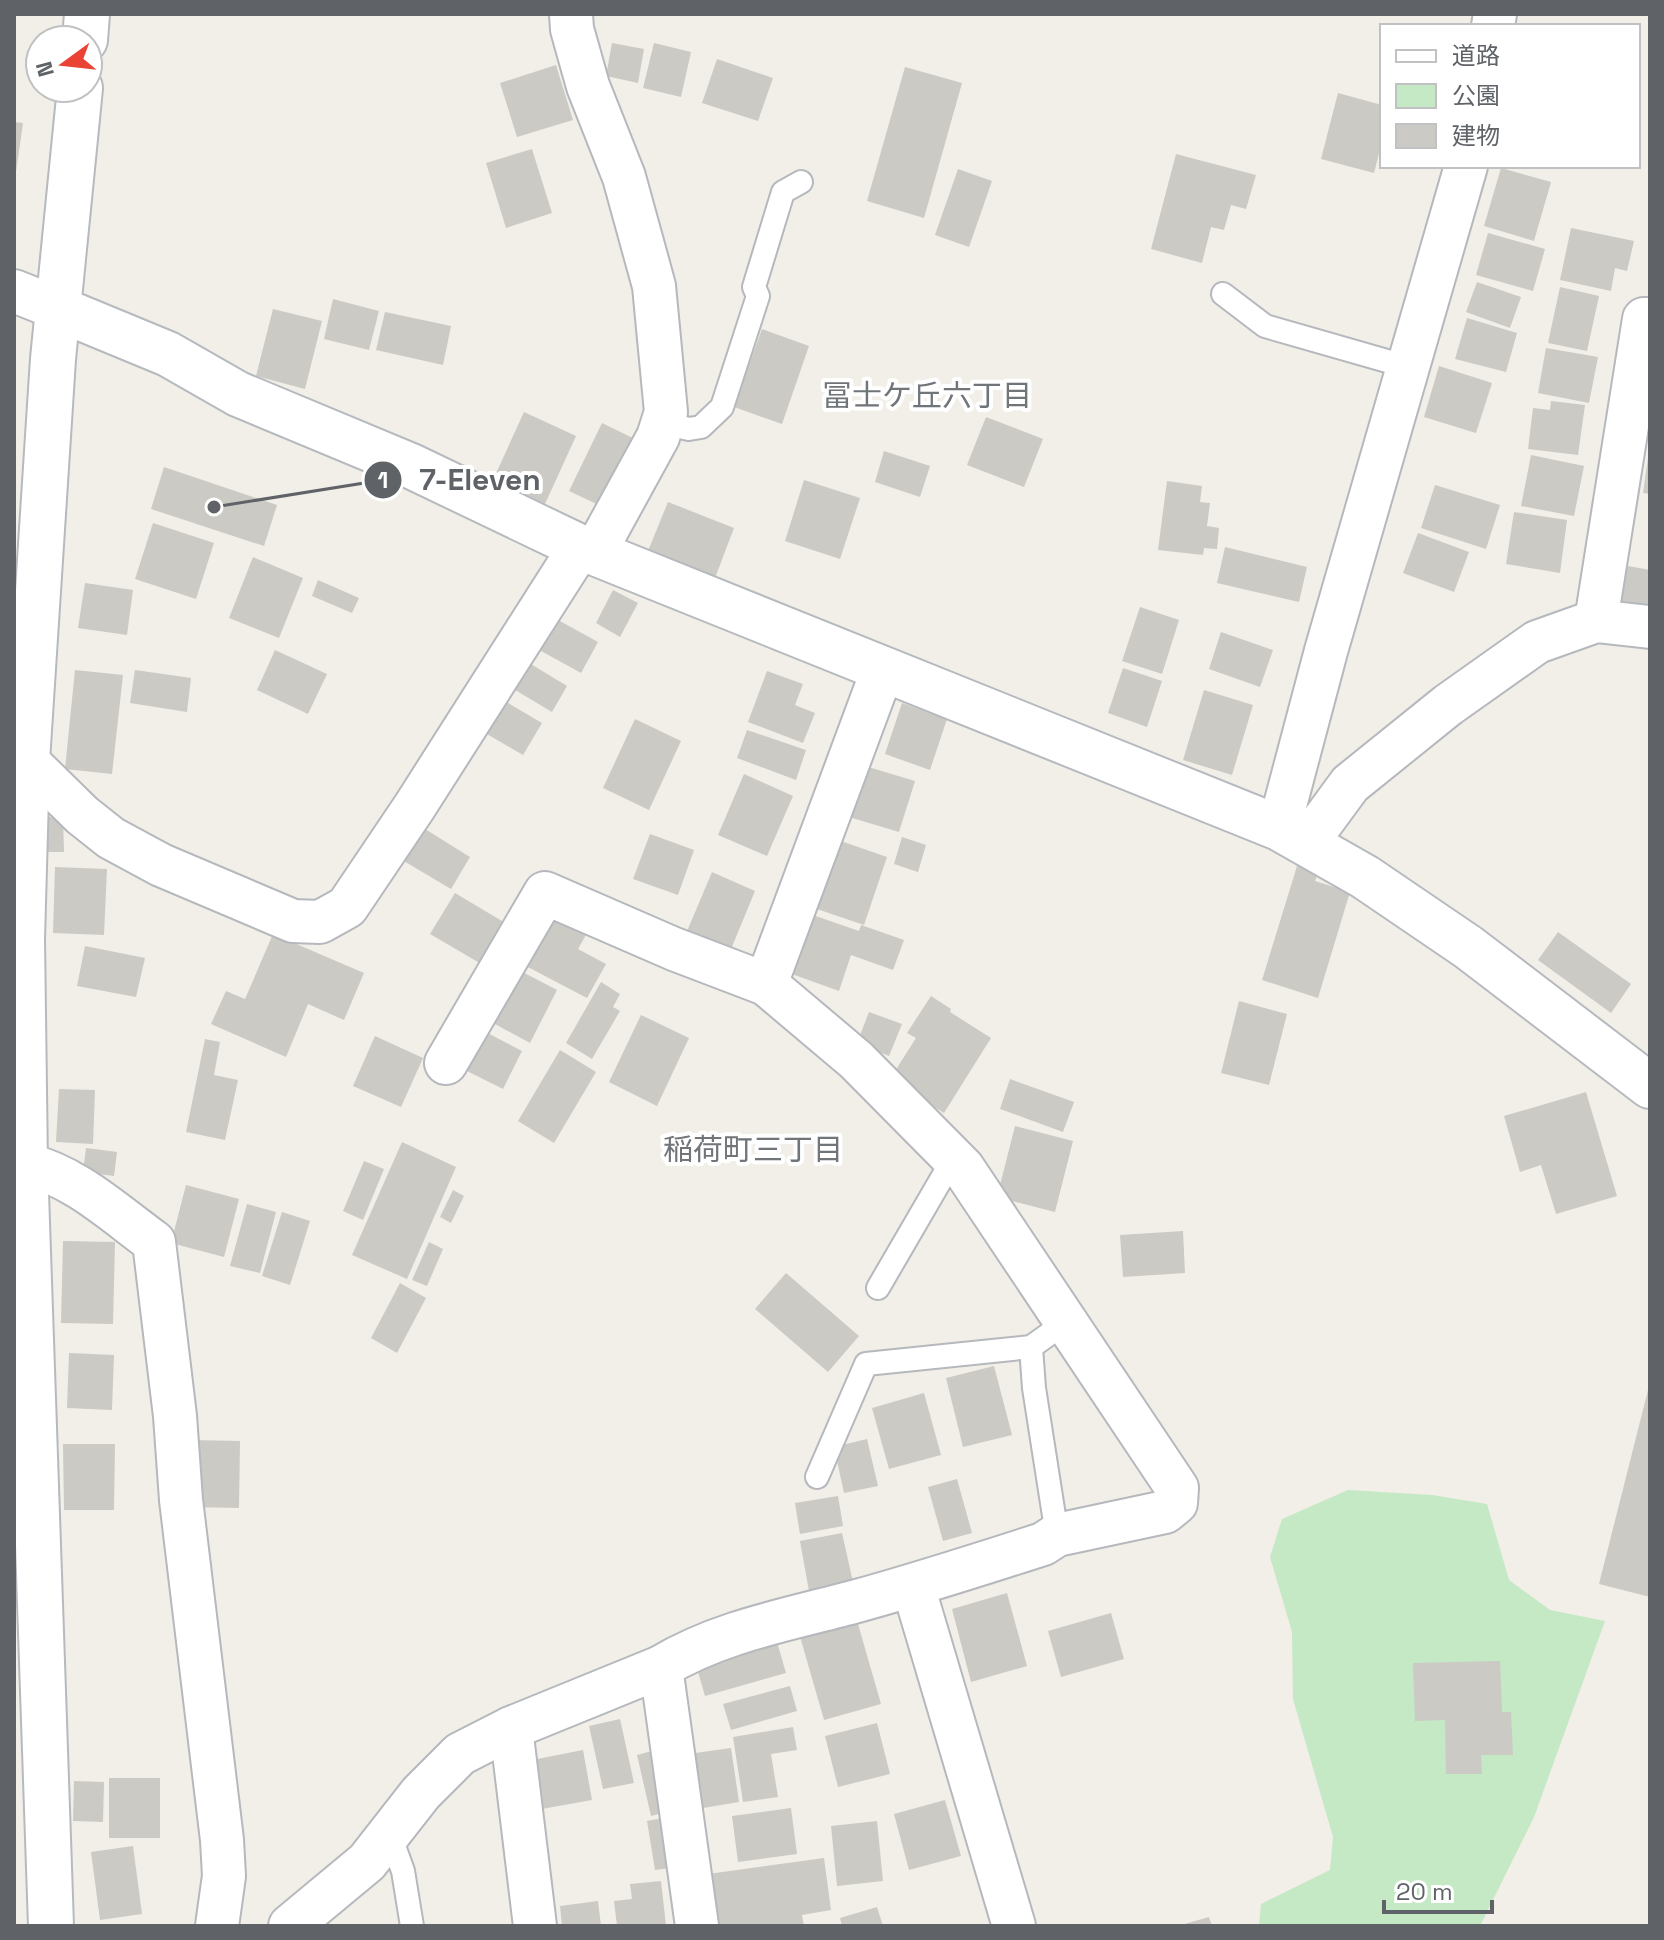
<svg xmlns="http://www.w3.org/2000/svg" width="1664" height="1940" font-family="'Space Grotesk','Noto Sans JP',sans-serif">
  <style>
    .green { fill: #c5e8c5 }
    .building { fill: #cccac5 }
    .lines { fill: none; stroke-linecap: round; stroke-linejoin: round }
    .lane-casing { stroke: #b5b8bc; stroke-width: 26 }
    .street-casing { stroke: #b5b8bc; stroke-width: 46 }
    .secondary-casing { stroke: #b6babf; stroke-width: 48 }
    .lane { stroke: #fff; stroke-width: 22 }
    .street { stroke: #fff; stroke-width: 42 }
    .secondary { stroke: #fff; stroke-width: 44 }
    .labels { text-anchor: middle; stroke-width: 8; stroke-linejoin: round; paint-order: stroke }
    .neighbourhood-label { font-size: 30px; fill: #70757a; stroke: #fff }
    .leader { fill: none; stroke: #5f6368; stroke-width: 3 }
    .callout-dot { fill: #5f6368; stroke: #fff; stroke-width: 3 }
    .mark-label { font-size: 24px; text-anchor: middle; font-weight: bold; fill: #fff }
    .callout-label { font-size: 30px; text-anchor: middle; font-weight: bold; fill: #5f6368; stroke: #fff; stroke-width: 8; stroke-linejoin: round; paint-order: stroke }
  </style>
  <rect width="100%" height="100%" fill="#f1efe8"/>
  <polygon class="green" points="1348,1490 1432,1495 1487,1504 1509,1580 1550,1610 1605,1621 1534,1817 1480,1926 1259,1926 1261,1904 1330,1870 1333,1837 1293,1699 1292,1632 1270,1557 1282,1519"/>
  <g class="building">
    <polygon points="612,43 644,49 638,83 606,76"/>
    <polygon points="654,43 691,52 681,97 643,88"/>
    <polygon points="717,59 773,78 758,121 702,103"/>
    <polygon points="556,65 573,120 517,137 500,83"/>
    <polygon points="905,67 962,83 924,218 867,201"/>
    <polygon points="1338,93 1382,105 1382,142 1374,173 1321,159"/>
    <polygon points="14,122 23,123 16,172 14,172"/>
    <polygon points="532,149 552,213 506,228 486,163"/>
    <polygon points="1176,154 1256,175 1246,209 1231,205 1224,230 1211,227 1202,263 1151,249"/>
    <polygon points="1501,168 1551,182 1534,241 1484,226"/>
    <polygon points="958,169 992,181 969,247 935,235"/>
    <polygon points="1571,228 1634,241 1627,271 1615,268 1611,291 1560,280"/>
    <polygon points="1488,233 1545,249 1533,291 1476,275"/>
    <polygon points="1477,282 1521,297 1510,328 1466,312"/>
    <polygon points="1560,287 1599,296 1587,351 1548,343"/>
    <polygon points="333,299 379,311 369,350 324,339"/>
    <polygon points="273,309 322,321 305,389 256,376"/>
    <polygon points="385,312 451,326 443,365 376,350"/>
    <polygon points="1467,318 1517,333 1506,372 1455,359"/>
    <polygon points="762,329 809,346 782,424 734,407"/>
    <polygon points="1546,348 1598,357 1589,403 1538,393"/>
    <polygon points="1439,366 1492,383 1476,433 1424,417"/>
    <polygon points="1551,401 1585,405 1578,455 1528,449 1533,408 1550,410"/>
    <polygon points="524,412 576,436 545,504 493,480"/>
    <polygon points="986,417 1043,439 1024,487 967,465"/>
    <polygon points="602,423 637,440 605,508 569,491"/>
    <polygon points="884,451 930,466 920,497 875,482"/>
    <polygon points="1531,455 1584,466 1574,516 1521,506"/>
    <polygon points="1648,458 1650,459 1650,494 1643,493"/>
    <polygon points="164,467 277,505 264,546 151,509"/>
    <polygon points="804,480 860,498 840,559 785,541"/>
    <polygon points="1167,481 1202,486 1200,502 1210,503 1207,526 1219,528 1217,549 1204,548 1203,555 1158,550"/>
    <polygon points="1435,485 1500,505 1486,549 1421,528"/>
    <polygon points="668,502 734,528 715,578 648,551"/>
    <polygon points="1514,512 1567,520 1560,573 1506,564"/>
    <polygon points="153,523 214,543 196,599 135,579"/>
    <polygon points="1418,533 1469,552 1454,592 1403,573"/>
    <polygon points="1225,547 1307,567 1299,602 1217,583"/>
    <polygon points="253,557 303,578 279,638 229,618"/>
    <polygon points="1623,565 1650,570 1650,606 1617,600"/>
    <polygon points="318,580 359,598 352,613 312,596"/>
    <polygon points="85,583 133,590 127,635 78,628"/>
    <polygon points="613,590 638,603 620,637 596,623"/>
    <polygon points="1140,607 1179,620 1162,674 1122,661"/>
    <polygon points="549,615 598,642 581,673 532,646"/>
    <polygon points="1221,632 1273,650 1260,687 1209,669"/>
    <polygon points="275,650 327,674 308,714 257,690"/>
    <polygon points="521,658 567,686 552,712 505,684"/>
    <polygon points="1123,668 1162,681 1147,727 1108,713"/>
    <polygon points="75,670 123,675 112,774 65,769"/>
    <polygon points="135,670 191,678 187,712 130,703"/>
    <polygon points="767,671 803,684 795,705 815,713 803,743 748,722"/>
    <polygon points="1204,690 1253,705 1232,775 1183,760"/>
    <polygon points="498,697 542,723 523,755 480,730"/>
    <polygon points="902,703 947,719 930,770 885,754"/>
    <polygon points="635,719 681,741 649,810 603,788"/>
    <polygon points="747,730 806,750 796,780 737,758"/>
    <polygon points="865,766 915,781 899,832 849,817"/>
    <polygon points="744,774 793,796 767,856 718,835"/>
    <polygon points="48,817 63,817 64,852 48,852"/>
    <polygon points="417,824 470,857 451,889 397,857"/>
    <polygon points="650,834 694,850 678,895 633,879"/>
    <polygon points="902,837 926,845 918,872 894,864"/>
    <polygon points="835,839 887,857 864,925 811,907"/>
    <polygon points="1297,866 1318,873 1315,881 1350,892 1318,998 1262,980"/>
    <polygon points="55,867 107,869 104,935 53,933"/>
    <polygon points="712,872 755,891 729,954 685,936"/>
    <polygon points="455,893 507,924 483,965 430,934"/>
    <polygon points="554,907 591,926 578,949 606,964 587,998 524,965"/>
    <polygon points="810,914 859,931 861,925 904,940 893,970 851,955 839,991 789,973"/>
    <polygon points="1558,932 1631,984 1611,1013 1538,960"/>
    <polygon points="273,934 364,973 344,1020 308,1004 286,1057 211,1024 226,991 245,999"/>
    <polygon points="85,946 145,958 136,997 77,986"/>
    <polygon points="511,966 557,990 530,1043 484,1018"/>
    <polygon points="601,982 620,994 613,1007 620,1011 592,1059 566,1043"/>
    <polygon points="931,996 951,1009 950,1012 991,1038 944,1113 890,1079 916,1038 907,1033"/>
    <polygon points="1239,1001 1287,1014 1269,1085 1221,1073"/>
    <polygon points="869,1012 902,1024 889,1056 857,1043"/>
    <polygon points="641,1015 689,1038 657,1106 609,1082"/>
    <polygon points="480,1029 522,1051 503,1089 461,1068"/>
    <polygon points="375,1036 423,1058 401,1107 353,1086"/>
    <polygon points="205,1039 220,1042 214,1075 238,1080 225,1140 186,1132"/>
    <polygon points="560,1050 596,1072 554,1143 518,1121"/>
    <polygon points="1010,1079 1074,1102 1063,1132 1000,1109"/>
    <polygon points="59,1089 95,1090 93,1144 56,1142"/>
    <polygon points="1586,1092 1617,1196 1556,1214 1541,1165 1520,1172 1504,1116"/>
    <polygon points="1015,1126 1073,1141 1055,1212 997,1197"/>
    <polygon points="402,1142 456,1167 407,1279 352,1255"/>
    <polygon points="86,1148 117,1152 114,1176 83,1172"/>
    <polygon points="364,1161 384,1169 363,1220 343,1211"/>
    <polygon points="186,1185 239,1199 224,1257 171,1243"/>
    <polygon points="453,1190 464,1196 451,1223 440,1217"/>
    <polygon points="247,1204 276,1212 260,1273 230,1266"/>
    <polygon points="282,1212 310,1221 290,1285 262,1276"/>
    <polygon points="1183,1231 1185,1273 1123,1277 1120,1235"/>
    <polygon points="63,1241 115,1242 113,1324 61,1323"/>
    <polygon points="429,1242 443,1249 427,1286 412,1280"/>
    <polygon points="786,1273 859,1336 828,1372 755,1309"/>
    <polygon points="400,1283 426,1298 397,1353 371,1338"/>
    <polygon points="69,1353 114,1355 112,1410 67,1408"/>
    <polygon points="994,1366 1012,1435 963,1447 946,1378"/>
    <polygon points="1649,1386 1650,1387 1650,1597 1599,1584"/>
    <polygon points="924,1393 941,1455 889,1469 872,1408"/>
    <polygon points="867,1439 878,1486 844,1493 834,1447"/>
    <polygon points="191,1440 240,1441 239,1508 190,1507"/>
    <polygon points="63,1444 115,1444 114,1510 64,1510"/>
    <polygon points="957,1479 972,1533 943,1541 928,1487"/>
    <polygon points="838,1496 843,1526 800,1534 795,1503"/>
    <polygon points="842,1533 853,1582 809,1591 800,1541"/>
    <polygon points="1007,1593 1027,1666 971,1682 952,1609"/>
    <polygon points="1111,1613 1124,1659 1061,1677 1048,1631"/>
    <polygon points="856,1617 881,1704 824,1720 799,1633"/>
    <polygon points="777,1642 786,1673 705,1696 696,1665"/>
    <polygon points="1500,1661 1502,1712 1511,1712 1513,1755 1481,1755 1482,1774 1446,1774 1445,1720 1415,1721 1413,1663"/>
    <polygon points="790,1686 797,1711 731,1730 723,1704"/>
    <polygon points="620,1719 634,1783 603,1789 589,1726"/>
    <polygon points="877,1723 890,1774 838,1787 825,1736"/>
    <polygon points="793,1727 797,1750 771,1754 778,1797 743,1802 733,1737"/>
    <polygon points="731,1748 739,1802 703,1808 695,1753"/>
    <polygon points="583,1750 592,1800 536,1810 527,1761"/>
    <polygon points="652,1751 666,1812 651,1816 637,1755"/>
    <rect x="109" y="1778" width="51" height="60"/>
    <polygon points="74,1781 104,1782 103,1822 73,1821"/>
    <polygon points="945,1800 961,1856 909,1870 894,1814"/>
    <polygon points="791,1808 797,1854 738,1862 732,1816"/>
    <polygon points="663,1818 671,1868 655,1870 647,1821"/>
    <polygon points="877,1821 883,1881 837,1886 831,1826"/>
    <polygon points="133,1846 142,1914 100,1920 91,1852"/>
    <polygon points="824,1858 831,1910 802,1915 804,1926 715,1926 708,1874"/>
    <polygon points="661,1881 666,1926 617,1926 614,1901 632,1899 630,1884"/>
    <polygon points="598,1901 601,1926 562,1926 560,1906"/>
    <polygon points="877,1907 883,1926 842,1926 840,1918"/>
    <polygon points="1209,1917 1212,1926 1181,1926 1181,1925"/>
  </g>
  <g class="lines">
    <g class="lane-casing">
      <g id="lane">
        <polyline points="1223,294 1265,326 1408,367"/>
        <polyline points="663,423 689,429 701,427 722,407 758,296 754,287 783,192 801,182"/>
        <polyline points="878,1288 953,1159"/>
        <polyline points="1031,1347 1034,1388 1057,1535"/>
        <polyline points="817,1477 866,1364 1031,1347 1066,1322"/>
        <polyline points="390,1835 403,1871 412,1926"/>
      </g>
    </g>
    <g class="street-casing">
      <g id="street">
        <polyline points="571,14 572,29 588,86 624,177 654,286 666,412 658,437 595,552"/>
        <polyline points="1493,26 1495,14"/>
        <polyline points="14,291 59,309"/>
        <polyline points="1596,621 1644,319 1650,319"/>
        <polyline points="27,761 82,815 111,838 161,865 293,921 320,922 347,907 415,806 580,547"/>
        <polyline points="1279,828 1326,651 1466,166"/>
        <polyline points="1306,844 1350,784 1448,705 1537,642 1596,621 1650,627"/>
        <polyline points="446,1063 545,893 674,949 766,984"/>
        <path d="M25 1164C75 1176 113 1212 154 1242L175 1416 181 1500 222 1840 224 1876 217 1926"/>
        <polyline points="913,1586 1014,1926"/>
        <polyline points="661,1667 697,1926"/>
        <polyline points="511,1728 535,1926"/>
        <path d="M290 1926 367 1862 421 1793 460 1754 511 1728 661 1667C720 1631 791 1619 857 1601 919 1584 981 1564 1043 1544L1057 1535 1165 1512 1176 1503 1177 1488 963 1168 856 1060 766 984 883 669"/>
      </g>
    </g>
    <g class="secondary-casing">
      <g id="secondary">
        <polyline points="85,40 87,14"/>
        <polyline points="59,309 168,354 238,394 411,466 580,547 1279,828 1365,877 1468,947 1650,1086"/>
        <polyline points="51,1926 25,1164 22,939 27,761 53,359 80,88"/>
      </g>
    </g>
    <use href="#lane" class="lane"/>
    <use href="#street" class="street"/>
    <use href="#secondary" class="secondary"/>
  </g>
  <g class="labels">
    <g class="neighbourhood-label">
      <text x="927" y="406">冨士ケ丘六丁目</text>
      <text x="753" y="1160">稲荷町三丁目</text>
    </g>
  </g>
  <path class="leader" d="M214 507L383 480"/>
  <g class="callout-dot">
    <circle cx="214" cy="507" r="8"/>
    <circle cx="383" cy="480" r="20"/>
  </g>
  <g class="mark-label">
    <text x="383" y="488">1</text>
  </g>
  <g class="callout-label">
    <text x="480" y="490">7-Eleven</text>
  </g>
  <rect width="1664" height="1940" fill="none" stroke="#5f6368" stroke-width="32"/>
  <rect x="1380" y="24" width="260" height="144" fill="#ffffff" stroke="#bfc1c3" stroke-width="2"/>
  <rect x="1396" y="50" width="40" height="12" fill="#ffffff" stroke="#bfc1c3" stroke-width="2"/>
  <text x="1452" y="64" font-size="24" fill="#5f6368">道路</text>
  <rect x="1396" y="84" width="40" height="24" fill="#c5e8c5" stroke="#bfc1c3" stroke-width="2"/>
  <text x="1452" y="104" font-size="24" fill="#5f6368">公園</text>
  <rect x="1396" y="124" width="40" height="24" fill="#cccac5" stroke="#bfc1c3" stroke-width="2"/>
  <text x="1452" y="144" font-size="24" fill="#5f6368">建物</text>
  <g transform="translate(64 64) rotate(255)"><circle r="38" fill="#ffffff" stroke="#bfc1c3" stroke-width="2"/>
  <path d="M0-6L14 30L0 20L-14 30Z" fill="#ea4335"/>
  <text y="-12" font-size="22" font-weight="bold" text-anchor="middle" fill="#5f6368">N</text>
  </g>
  <path d="M1384 1900v12h108v-12" fill="none" stroke="#5f6368" stroke-width="4"/>
  <text x="1396" y="1900" font-size="24" fill="#5f6368" stroke="#ffffff" stroke-width="6" paint-order="stroke">20 m</text>
</svg>
